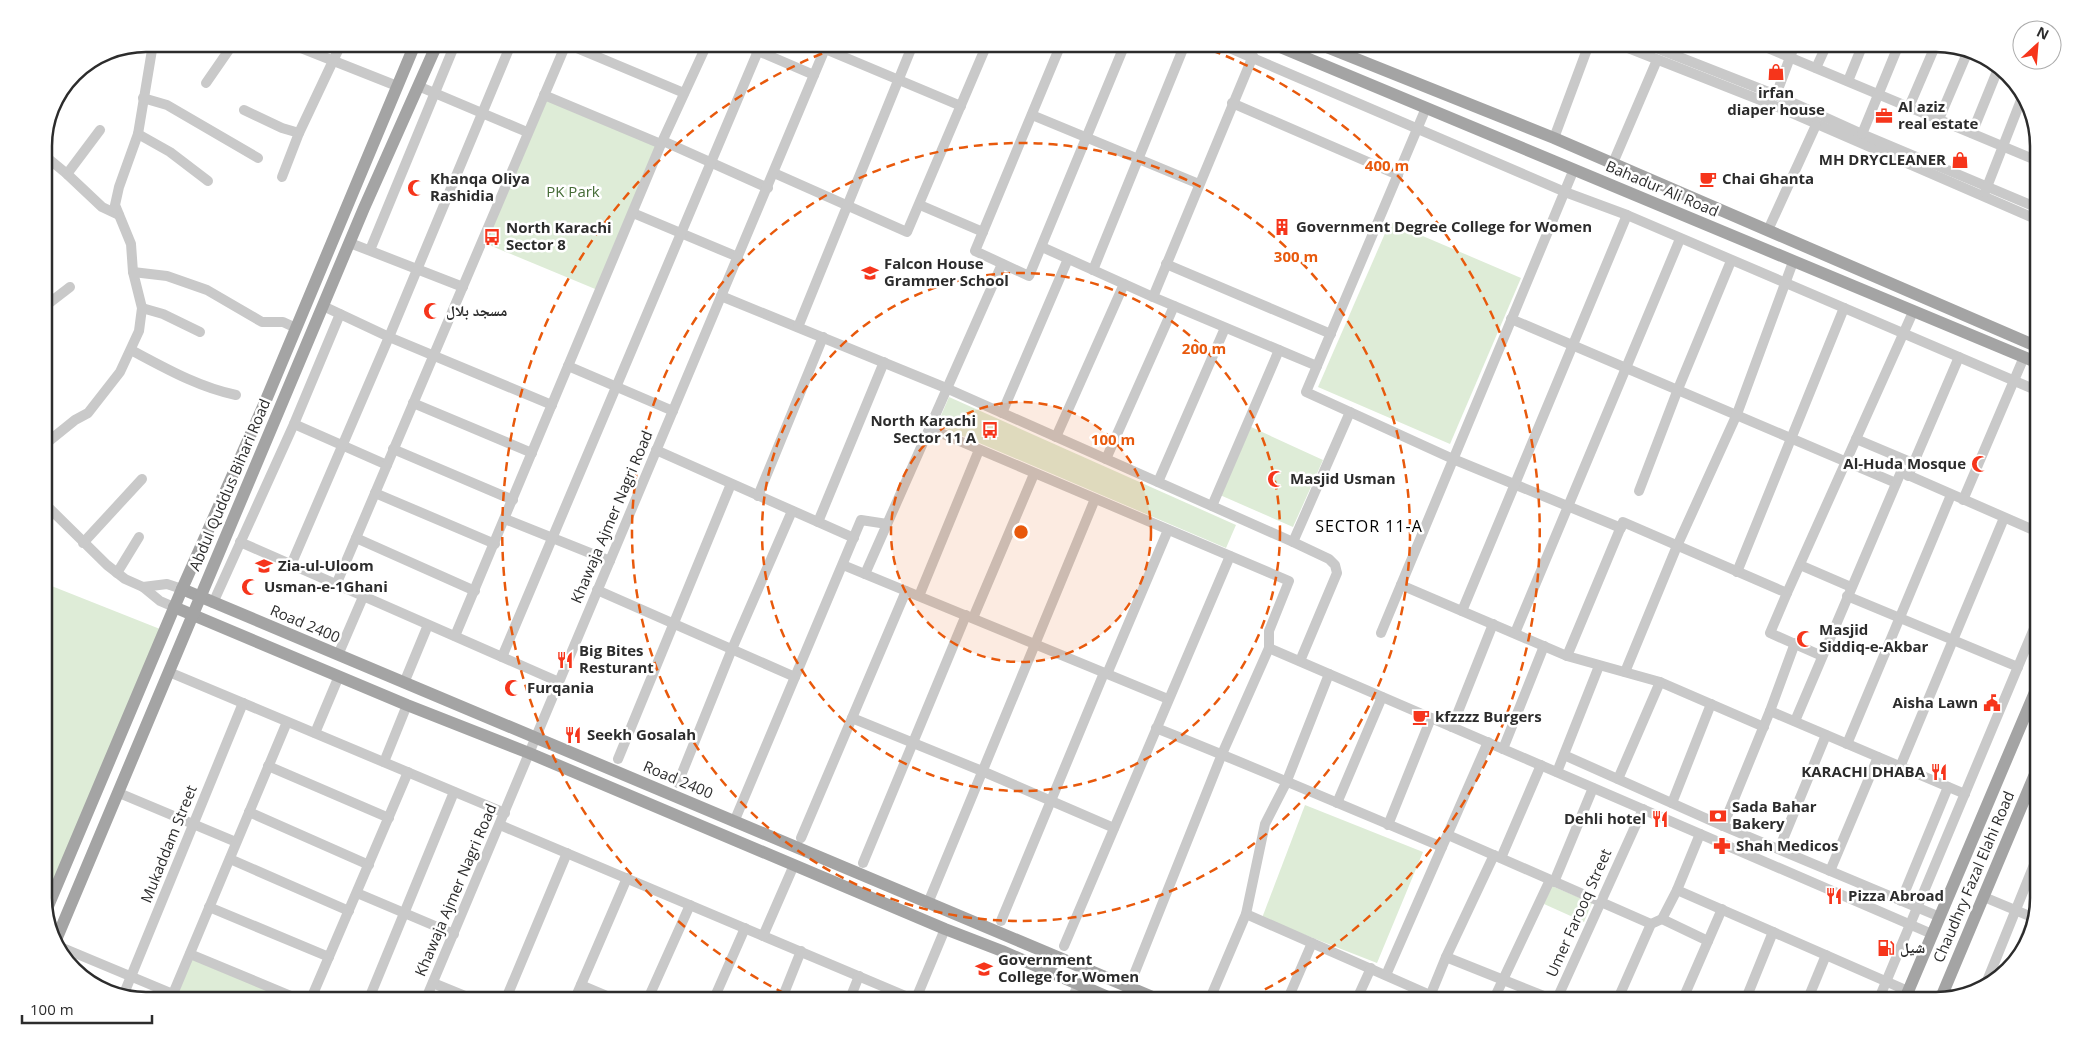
<svg xmlns="http://www.w3.org/2000/svg" width="2082" height="1045" font-family="'Open Sans','Noto Naskh Arabic',sans-serif">
  <style>
    .green { fill: #deecd7 }
    .lines { fill: none; stroke-linecap: round; stroke-linejoin: round }
    .minor { stroke: #c9c9c9; stroke-width: 10 }
    .major { stroke: #a4a4a4; stroke-width: 12 }
    .ring { fill: none; stroke: #e8590c; stroke-width: 2.5; stroke-dasharray: 9 6 }
    .labels { text-anchor: middle; stroke-width: 5; stroke-linejoin: round; paint-order: stroke }
    .poi-label { font-size: 15px; font-weight: bold; fill: #2c2c2c; stroke: #fff; text-anchor: start }
    .street-label { font-size: 15px; fill: #2c2c2c; stroke: #fff }
    .park-label { font-size: 15px; fill: #446b36; stroke: #fff }
    .neighbourhood-label { font-size: 16px; letter-spacing: 1px; fill: #000; stroke: #fff }
    .rim { fill: none; stroke: #2c2c2c; stroke-width: 2.5 }
    .centre { fill: #e8590c; stroke: #fff; stroke-width: 2.5 }
    .ring-label { font-size: 15px; text-anchor: middle; font-weight: bold; fill: #e8590c; stroke: #fff; stroke-width: 5; stroke-linejoin: round; paint-order: stroke }
  </style>
  <rect width="100%" height="100%" fill="#fff"/>
  <g class="green">
    <polygon points="544,95 663,141 600,291 482,242"/>
    <polygon points="1390,222 1521,278 1450,444 1318,387"/>
    <polygon points="949,397 1236,525 1226,548 937,425"/>
    <polygon points="1249,426 1323,460 1293,527 1220,495"/>
    <polygon points="44,583 165,631 44,905"/>
    <polygon points="1305,805 1423,852 1377,963 1262,918"/>
    <polygon points="1552,886 1592,903 1584,922 1544,904"/>
    <polygon points="190,954 302,1001 170,1001"/>
    <polygon points="581,985 620,1001 574,1001"/>
  </g>
  <g class="lines">
    <g class="minor">
      <polyline points="291,44 397,86"/>
      <polyline points="567,44 684,93"/>
      <polyline points="742,44 814,75"/>
      <polyline points="1061,44 975,251 1029,276 1125,44"/>
      <polyline points="1220,44 1565,192 1627,215 2038,391"/>
      <polyline points="1618,44 1773,105 2038,220"/>
      <polyline points="1646,44 1776,95 1862,134 2038,208"/>
      <polyline points="1758,44 2038,161"/>
      <polyline points="825,49 961,106"/>
      <polyline points="1816,68 1827,44"/>
      <polyline points="1848,81 1863,44"/>
      <polyline points="206,83 233,44"/>
      <polyline points="418,86 527,132"/>
      <polyline points="544,95 661,144"/>
      <polyline points="1776,95 1795,44"/>
      <polyline points="143,98 167,105 258,158"/>
      <polyline points="1232,103 1398,175"/>
      <polyline points="1909,107 1936,44"/>
      <polyline points="1426,108 1306,392 1453,459 1621,528"/>
      <polyline points="244,110 282,128 299,133"/>
      <polyline points="1032,115 1199,184"/>
      <polyline points="1939,119 1968,51"/>
      <polyline points="1972,133 1998,69"/>
      <polyline points="138,134 170,152 208,181"/>
      <polyline points="1862,134 1899,44"/>
      <polyline points="1554,138 1589,44"/>
      <polyline points="663,141 768,188"/>
      <polyline points="44,155 67,174 102,207 119,215"/>
      <polyline points="2032,158 2038,145"/>
      <polyline points="1613,163 1657,60"/>
      <polyline points="774,173 907,232 987,44"/>
      <polyline points="67,174 100,130"/>
      <polyline points="282,177 299,133 341,44"/>
      <polyline points="1985,192 2023,95"/>
      <polyline points="920,205 983,232"/>
      <polyline points="633,213 738,257"/>
      <polyline points="1768,230 1816,125"/>
      <polyline points="350,243 463,287"/>
      <polyline points="1042,247 1153,297 1317,366"/>
      <polyline points="370,250 455,44"/>
      <polyline points="1166,264 1331,334"/>
      <polyline points="44,265 48,261"/>
      <polyline points="1093,270 1185,44"/>
      <polyline points="133,272 167,276 207,290 262,322 283,322 296,328"/>
      <polyline points="721,296 946,388 1293,542 1329,559 1335,565 1337,573 1300,661"/>
      <polyline points="1153,297 1253,56"/>
      <polyline points="323,306 389,337 552,405"/>
      <polyline points="44,307 70,287"/>
      <polyline points="142,308 163,314 200,332"/>
      <polyline points="1511,319 1896,483"/>
      <polyline points="798,327 913,44"/>
      <path d="M131 350C165 368 198 387 236 395"/>
      <polyline points="568,366 673,411"/>
      <polyline points="413,403 532,453"/>
      <polyline points="1002,413 1068,259"/>
      <polyline points="294,424 387,465"/>
      <polyline points="929,428 1289,581 1269,631 1269,648 1222,754 1129,987"/>
      <polyline points="1056,437 1124,284"/>
      <polyline points="1856,439 1913,463"/>
      <polyline points="44,445 75,420 88,413 120,372 139,331 142,308 133,272 131,244 115,205 119,187 138,134 153,44"/>
      <polyline points="393,449 513,500"/>
      <polyline points="656,450 854,538"/>
      <polyline points="1106,459 1174,306"/>
      <polyline points="1908,476 1959,357"/>
      <polyline points="1158,482 1225,328"/>
      <polyline points="1639,491 1678,389 1731,261"/>
      <polyline points="375,493 495,544"/>
      <polyline points="758,496 823,337"/>
      <polyline points="1963,500 2024,357"/>
      <polyline points="44,503 107,565 125,579 143,587 160,601 174,607"/>
      <polyline points="1212,506 1279,350"/>
      <polyline points="505,519 610,561"/>
      <polyline points="818,522 884,362"/>
      <polyline points="356,538 475,591"/>
      <polyline points="240,542 559,682"/>
      <polyline points="1293,542 1350,412"/>
      <polyline points="83,543 142,479"/>
      <polyline points="291,565 389,337 511,44"/>
      <polyline points="843,565 1168,699"/>
      <polyline points="1800,565 1851,587"/>
      <polyline points="1737,572 1844,308"/>
      <polyline points="117,573 139,537"/>
      <polyline points="865,574 1002,264"/>
      <polyline points="336,585 566,44"/>
      <polyline points="1401,585 1567,656 1660,682 1764,727"/>
      <polyline points="143,587 167,584 182,589"/>
      <polyline points="597,590 795,677"/>
      <polyline points="1787,593 1913,312"/>
      <polyline points="919,596 979,450"/>
      <polyline points="1847,596 2018,667"/>
      <polyline points="213,603 294,424 340,314"/>
      <polyline points="1462,611 1627,215"/>
      <polyline points="973,618 1034,474"/>
      <polyline points="1381,633 1574,169"/>
      <polyline points="1515,633 1680,239"/>
      <polyline points="455,636 661,144 707,44"/>
      <polyline points="1269,648 1932,934"/>
      <polyline points="338,655 363,597"/>
      <polyline points="1567,656 1623,522 1787,593 1770,633 1822,656"/>
      <polyline points="502,657 761,44"/>
      <polyline points="169,672 505,813"/>
      <polyline points="1625,672 1677,546 1737,414 1793,262"/>
      <polyline points="1107,674 1168,530"/>
      <polyline points="404,683 428,625"/>
      <polyline points="1770,711 1965,794"/>
      <polyline points="852,718 982,771 1114,828"/>
      <polyline points="1795,721 1901,472 2038,532"/>
      <polyline points="1452,727 1493,624"/>
      <path d="M1156 728C1252 766 1347 807 1442 847"/>
      <polyline points="315,733 339,676"/>
      <polyline points="1847,744 1951,495"/>
      <polyline points="1503,749 1544,646"/>
      <polyline points="1564,755 1723,826 1940,917"/>
      <polyline points="618,759 731,484"/>
      <polyline points="384,762 407,705"/>
      <polyline points="268,766 389,818"/>
      <polyline points="1900,767 2004,518"/>
      <polyline points="1557,772 1599,666"/>
      <polyline points="1618,779 1660,682"/>
      <polyline points="678,783 732,649 792,511"/>
      <polyline points="119,793 236,842"/>
      <polyline points="1337,803 1382,697"/>
      <polyline points="1672,803 1711,704"/>
      <polyline points="249,812 369,865"/>
      <polyline points="734,822 861,520 887,524"/>
      <polyline points="500,825 915,1000"/>
      <polyline points="1388,825 1431,718"/>
      <polyline points="1723,826 1770,711 1795,643"/>
      <polyline points="1448,835 1651,924"/>
      <polyline points="801,838 906,591"/>
      <polyline points="1779,849 1826,735"/>
      <polyline points="1501,858 1541,765"/>
      <polyline points="230,859 349,911"/>
      <polyline points="863,863 966,615"/>
      <polyline points="1830,871 1878,757"/>
      <polyline points="1554,882 1593,788"/>
      <polyline points="1677,890 1908,991"/>
      <polyline points="357,893 454,934"/>
      <polyline points="1984,897 2034,918"/>
      <polyline points="1901,901 1948,787"/>
      <polyline points="928,903 1095,499"/>
      <polyline points="209,907 329,957"/>
      <polyline points="1246,914 1430,995"/>
      <polyline points="1662,919 1708,941"/>
      <polyline points="1001,921 1104,673"/>
      <polyline points="763,936 794,865"/>
      <polyline points="58,946 173,994"/>
      <polyline points="1064,946 1230,556"/>
      <polyline points="190,954 303,1001"/>
      <polyline points="2018,954 2033,918"/>
      <polyline points="1446,957 1556,1001"/>
      <polyline points="1386,975 1488,742"/>
      <polyline points="433,983 477,1001"/>
      <polyline points="581,985 619,1001"/>
      <polyline points="1985,986 2038,855"/>
      <polyline points="123,996 243,703"/>
      <polyline points="170,1001 287,722"/>
      <polyline points="310,1001 408,772"/>
      <polyline points="368,1001 454,792"/>
      <polyline points="425,1001 827,44"/>
      <polyline points="505,1001 567,853"/>
      <polyline points="574,1001 627,878"/>
      <polyline points="647,1001 690,905"/>
      <polyline points="713,1001 745,928"/>
      <polyline points="781,1001 801,951"/>
      <polyline points="849,1001 859,976"/>
      <polyline points="915,1001 945,929"/>
      <polyline points="1071,1001 1078,985"/>
      <polyline points="1209,1001 1246,914 1265,824 1286,783 1329,674"/>
      <polyline points="1287,1001 1312,943"/>
      <polyline points="1356,1001 1371,968"/>
      <polyline points="1428,1001 1446,957 1494,855"/>
      <polyline points="1493,1001 1550,880"/>
      <polyline points="1556,1001 1643,809"/>
      <polyline points="1617,1001 1651,924 1662,919 1677,890 1700,834"/>
      <polyline points="1682,1001 1722,909"/>
      <polyline points="1745,1001 1773,932"/>
      <polyline points="1807,1001 1826,955"/>
      <polyline points="1878,1001 2038,619"/>
    </g>
    <g class="major">
      <polyline points="1273,44 2038,363"/>
      <polyline points="1319,44 1554,138 2038,347"/>
      <polyline points="182,589 1162,1001"/>
      <polyline points="174,607 407,705 529,753 945,929 1002,951 1117,1001"/>
      <polyline points="46,911 182,589 266,400 415,44"/>
      <polyline points="56,940 364,208 437,44"/>
      <polyline points="1940,1000 2038,767"/>
      <polyline points="1904,1001 2038,685"/>
    </g>
  </g>
  <circle cx="1021" cy="532" r="130" fill="#e8590c" fill-opacity=".12"/>
  <g class="ring">
    <circle cx="1021" cy="532" r="130"/>
    <circle cx="1021" cy="532" r="259"/>
    <circle cx="1021" cy="532" r="389"/>
    <path d="M798 1000A518 518 0 0 1 844 45M1198 45A518 518 0 0 1 1244 1000"/>
  </g>
  <defs>
    <g id="shop-bare" transform="scale(1.35)"><path d="M-5-2.5h2.3a2.7 3.5 0 0 1 5.4 0H5L5.5 6h-11ZM-1.5-2.5h3a1.5 2.3 0 0 0-3 0Z" fill="#f6351b" stroke="#fff" stroke-width="2.5" paint-order="stroke"/></g>
    <g id="office-bare" transform="scale(1.35)"><path d="M-6-3h4V-5.5h4V-3h4V5H-6ZM-1-4.5V-3h2v-1.5ZM-6 0V1H6V0Z" fill="#f6351b" stroke="#fff" stroke-width="2.5" paint-order="stroke"/></g>
    <g id="cafe-bare" transform="scale(1.35)"><path d="M-5.5-4.5H6V0H3Q3 3.5 0 3.5H-2.5Q-5.5 3.5-5.5 0ZM3-3.2v2h1.7v-2ZM-6 4.5H4V6H-6Z" fill="#f6351b" stroke="#fff" stroke-width="2.5" paint-order="stroke"/></g>
    <g id="mosque-bare" transform="scale(1.35)"><path d="M3.5-4.9A6 6 0 1 0 3.5 4.9A5 5 0 1 1 3.5-4.9Z" fill="#f6351b" stroke="#fff" stroke-width="2.5" paint-order="stroke"/></g>
    <g id="building-bare" transform="scale(1.35)"><path d="M-4-6H4V6H1V3H-1V6H-4ZM-2.5-4.3h1.7v1.8h-1.7ZM.8-4.3h1.7v1.8H.8ZM-2.5-1h1.7V.8h-1.7ZM.8-1h1.7V.8H.8Z" fill="#f6351b" stroke="#fff" stroke-width="2.5" paint-order="stroke"/></g>
    <g id="bus-bare" transform="scale(1.35)"><path d="M-5-6H5V4H4V6H2V4H-2V6H-4V4H-5ZM-3.5-4V0h7V-4ZM-3.5 1.2v1.5H-2V1.2ZM2 1.2v1.5H3.5V1.2Z" fill="#f6351b" stroke="#fff" stroke-width="2.5" paint-order="stroke"/></g>
    <g id="school-bare" transform="scale(1.35)"><path d="M0-5L7-2L0 1L-7-2ZM-4 1L0 2.5L4 1V4Q0 6-4 4Z" fill="#f6351b" stroke="#fff" stroke-width="2.5" paint-order="stroke"/></g>
    <g id="restaurant-bare" transform="scale(1.35)"><path d="M-5-6h1v4h1v-4h1v4h1v-4h1v5L-1.5 .5V6h-2V.5L-5-1ZM5-6V6H3V1.5H1.5Q1.5-4 5-6Z" fill="#f6351b" stroke="#fff" stroke-width="2.5" paint-order="stroke"/></g>
    <g id="civic-bare" transform="scale(1.35)"><path d="M-.6-6.5H3V-4.5H.6V-3L4-1V1h2V6H-6V1h2V-1L-.6-3ZM-1.2 2.5V6h2.4V2.5Z" fill="#f6351b" stroke="#fff" stroke-width="2.5" paint-order="stroke"/></g>
    <g id="bank-bare" transform="scale(1.35)"><path d="M-6-4H6V4H-6ZM0-2.3a2.3 2.3 0 1 0 0 4.6a2.3 2.3 0 1 0 0-4.6Z" fill="#f6351b" stroke="#fff" stroke-width="2.5" paint-order="stroke"/></g>
    <g id="pharmacy-bare" transform="scale(1.35)"><path d="M-2-6h4v4h4v4h-4v4h-4v-4h-4v-4h4Z" fill="#f6351b" stroke="#fff" stroke-width="2.5" paint-order="stroke"/></g>
    <g id="fuel-bare" transform="scale(1.35)"><path d="M-5.5-6h7V0h2V4h1.3V-2.5L3-4.5l.8-.8L6-3V5H2.5V1h-1V6h-7ZM-4.2-4.7v3.2H.2V-4.7Z" fill="#f6351b" stroke="#fff" stroke-width="2.5" paint-order="stroke"/></g>
  </defs>
  <g fill-rule="evenodd">
    <use href="#shop-bare" x="1776" y="72"/>
    <use href="#office-bare" x="1884" y="116"/>
    <use href="#shop-bare" x="1960" y="160"/>
    <use href="#cafe-bare" x="1708" y="179"/>
    <use href="#mosque-bare" x="416" y="188"/>
    <use href="#building-bare" x="1282" y="227"/>
    <use href="#bus-bare" x="492" y="237"/>
    <use href="#school-bare" x="870" y="273"/>
    <use href="#mosque-bare" x="432" y="311"/>
    <use href="#bus-bare" x="990" y="430"/>
    <use href="#mosque-bare" x="1980" y="464"/>
    <use href="#mosque-bare" x="1276" y="479"/>
    <use href="#school-bare" x="264" y="566"/>
    <use href="#mosque-bare" x="250" y="587"/>
    <use href="#mosque-bare" x="1805" y="639"/>
    <use href="#restaurant-bare" x="565" y="660"/>
    <use href="#mosque-bare" x="513" y="688"/>
    <use href="#civic-bare" x="1992" y="703"/>
    <use href="#cafe-bare" x="1421" y="717"/>
    <use href="#restaurant-bare" x="573" y="735"/>
    <use href="#restaurant-bare" x="1939" y="772"/>
    <use href="#bank-bare" x="1718" y="816"/>
    <use href="#restaurant-bare" x="1660" y="819"/>
    <use href="#pharmacy-bare" x="1722" y="846"/>
    <use href="#restaurant-bare" x="1834" y="896"/>
    <use href="#fuel-bare" x="1886" y="948"/>
    <use href="#school-bare" x="984" y="969"/>
  </g>
  <g class="labels">
    <g class="poi-label">
      <text x="1776" y="98" text-anchor="middle">irfan<tspan x="1776" dy="17">diaper house</tspan></text>
      <text x="1898" y="112">Al aziz<tspan x="1898" dy="17">real estate</tspan></text>
      <text x="1946" y="165" text-anchor="end">MH DRYCLEANER</text>
      <text x="430" y="184">Khanqa Oliya<tspan x="430" dy="17">Rashidia</tspan></text>
      <text x="1722" y="184">Chai Ghanta</text>
      <text x="1296" y="232">Government Degree College for Women</text>
      <text x="506" y="233">North Karachi<tspan x="506" dy="17">Sector 8</tspan></text>
      <text x="884" y="269">Falcon House<tspan x="884" dy="17">Grammer School</tspan></text>
      <text x="446" y="316">مسجد بلال</text>
      <text x="976" y="426" text-anchor="end">North Karachi<tspan x="976" dy="17">Sector 11 A</tspan></text>
      <text x="1966" y="469" text-anchor="end">Al-Huda Mosque</text>
      <text x="1290" y="484">Masjid Usman</text>
      <text x="278" y="571">Zia-ul-Uloom</text>
      <text x="264" y="592">Usman-e-1Ghani</text>
      <text x="1819" y="635">Masjid<tspan x="1819" dy="17">Siddiq-e-Akbar</tspan></text>
      <text x="579" y="656">Big Bites<tspan x="579" dy="17">Resturant</tspan></text>
      <text x="527" y="693">Furqania</text>
      <text x="1978" y="708" text-anchor="end">Aisha Lawn</text>
      <text x="1435" y="722">kfzzzz Burgers</text>
      <text x="587" y="740">Seekh Gosalah</text>
      <text x="1925" y="777" text-anchor="end">KARACHI DHABA</text>
      <text x="1732" y="812">Sada Bahar<tspan x="1732" dy="17">Bakery</tspan></text>
      <text x="1646" y="824" text-anchor="end">Dehli hotel</text>
      <text x="1736" y="851">Shah Medicos</text>
      <text x="1848" y="901">Pizza Abroad</text>
      <text x="1900" y="953">شیل</text>
      <text x="998" y="965">Government<tspan x="998" dy="17">College for Women</tspan></text>
    </g>
    <g class="street-label">
      <text transform="translate(1662 189) rotate(23)" y="5">Bahadur Ali Road</text>
      <text transform="translate(230 485) rotate(-67)" y="5">Abdul Quddus Bihari Road</text>
      <text transform="translate(612 517) rotate(-67)" y="5">Khawaja Ajmer Nagri Road</text>
      <text transform="translate(305 624) rotate(23)" y="5">Road 2400</text>
      <text transform="translate(678 780) rotate(23)" y="5">Road 2400</text>
      <text transform="translate(169 844) rotate(-68)" y="5">Mukaddam Street</text>
      <text transform="translate(1974 877) rotate(-67)" y="5">Chaudhry Fazal Elahi Road</text>
      <text transform="translate(456 890) rotate(-67)" y="5">Khawaja Ajmer Nagri Road</text>
      <text transform="translate(1579 913) rotate(-66)" y="5">Umer Farooq Street</text>
    </g>
    <g class="park-label">
      <text x="573" y="197">PK Park</text>
    </g>
    <g class="neighbourhood-label">
      <text x="1369" y="532">SECTOR 11-A</text>
    </g>
  </g>
  <path d="M0 0H2082V1045H0ZM146 52H1936A94 94 0 0 1 2030 146V898A94 94 0 0 1 1936 992H146A94 94 0 0 1 52 898V146A94 94 0 0 1 146 52Z" fill="#fff" fill-rule="evenodd"/>
  <path class="rim" d="M146 52H1936A94 94 0 0 1 2030 146V898A94 94 0 0 1 1936 992H146A94 94 0 0 1 52 898V146A94 94 0 0 1 146 52Z"/>
  <circle cx="1021" cy="532" r="8" class="centre"/>
  <g class="ring-label">
    <text x="1387" y="171">400 m</text>
    <text x="1296" y="262">300 m</text>
    <text x="1204" y="354">200 m</text>
    <text x="1113" y="445">100 m</text>
  </g>
  <g transform="translate(2037 45) rotate(26)"><circle r="24" fill="#ffffff" stroke="#ababab"/>
  <path d="M0-4L9 19L0 12L-9 19Z" fill="#f6351b"/>
  <text y="-8" font-size="14" font-weight="bold" text-anchor="middle" fill="#2c2c2c">N</text>
  </g>
  <path d="M22 1015v8h130v-8" fill="none" stroke="#2c2c2c" stroke-width="2.5"/>
  <text x="30" y="1015" font-size="15" fill="#2c2c2c" stroke="#ffffff" stroke-width="4" paint-order="stroke">100 m</text>
</svg>
